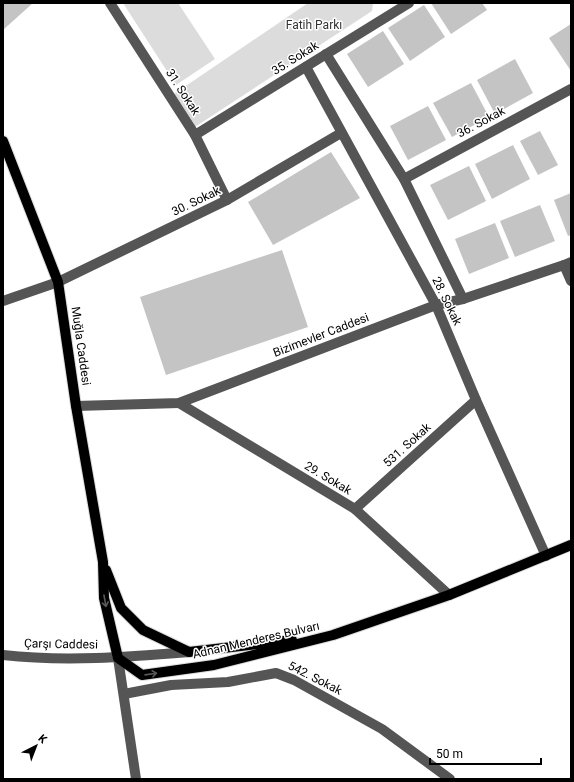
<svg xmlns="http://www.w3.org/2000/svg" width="574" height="782" font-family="Roboto,sans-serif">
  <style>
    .green { fill: #dcdcdc }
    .building { fill: #c4c4c4 }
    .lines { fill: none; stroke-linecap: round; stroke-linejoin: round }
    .major-casing { stroke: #dbdbdb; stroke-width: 12 }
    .minor { stroke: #555; stroke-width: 10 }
    .major { stroke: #000; stroke-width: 10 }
    .oneway { stroke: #595959 }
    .labels { text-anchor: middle; stroke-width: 3; stroke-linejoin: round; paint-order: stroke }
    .park-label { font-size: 12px; fill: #333; stroke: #fff }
    .street-label { font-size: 12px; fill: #000; stroke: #fff }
  </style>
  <rect width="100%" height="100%" fill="#fff"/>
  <g class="green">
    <polygon points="123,3 178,3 215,59 176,85"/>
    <polygon points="308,3 373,3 372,11 195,127 174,94"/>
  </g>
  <g class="building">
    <polygon points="3,3 33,3 3,30"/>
    <polygon points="431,3 482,3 487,10 451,34"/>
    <polygon points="424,5 445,37 410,61 388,28"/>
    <polygon points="571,24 571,71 549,38"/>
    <polygon points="383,31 404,64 368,87 347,54"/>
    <polygon points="515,59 533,93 495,114 477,80"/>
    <polygon points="471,83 489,117 452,137 433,103"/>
    <polygon points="428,106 446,140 408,160 390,126"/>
    <polygon points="540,131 558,165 538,175 520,141"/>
    <polygon points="513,145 530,179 492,199 475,164"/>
    <polygon points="331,152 360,198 273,245 248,202"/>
    <polygon points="469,166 486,201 448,220 430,185"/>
    <polygon points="571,193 571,235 568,236 554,200"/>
    <polygon points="540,205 555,241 515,257 500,221"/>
    <polygon points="495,223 509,258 469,274 455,239"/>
    <polygon points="282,250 308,327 166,375 140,297"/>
  </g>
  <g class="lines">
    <g class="major-casing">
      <g id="major">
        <polyline points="3,141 58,282 76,406 103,562 104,598 118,658 142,675 214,665 333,635 449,595 571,545"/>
        <polyline points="106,570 121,608 143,630 189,652 292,640"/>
      </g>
    </g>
    <g class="minor">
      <polyline points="110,3 195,135 227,200"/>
      <polyline points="326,54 404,179 463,299"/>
      <polyline points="306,67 436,305 476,400 546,556"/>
      <polyline points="195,135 409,3"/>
      <polyline points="404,179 571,89"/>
      <polyline points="564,265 571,281"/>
      <polyline points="3,301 58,282 227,200 341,133"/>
      <polyline points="179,403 355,509 449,595"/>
      <polyline points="76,406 179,403 436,305 463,299 564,265 571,262"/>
      <polyline points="355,509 476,400"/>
      <path d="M3 655C65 662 127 657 189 652"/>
      <polyline points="118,658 136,779"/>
      <polyline points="124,694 171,685 228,682 276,673 294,680 382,729 450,779"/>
    </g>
    <use href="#major" class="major"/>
  </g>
  <defs><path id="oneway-shaft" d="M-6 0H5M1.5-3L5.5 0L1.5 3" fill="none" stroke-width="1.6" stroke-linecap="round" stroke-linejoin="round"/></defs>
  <g class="oneway">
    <use href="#oneway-shaft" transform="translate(105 601) rotate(80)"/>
    <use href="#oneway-shaft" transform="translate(151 674) rotate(-8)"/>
  </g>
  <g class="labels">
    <g class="park-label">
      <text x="314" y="29">Fatih Parkı</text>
    </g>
    <g class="street-label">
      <text transform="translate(295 58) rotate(-32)" y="4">35. Sokak</text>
      <text transform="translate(183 92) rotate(57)" y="4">31. Sokak</text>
      <text transform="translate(481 122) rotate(-28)" y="4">36. Sokak</text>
      <text transform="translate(196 201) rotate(-26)" y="4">30. Sokak</text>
      <text transform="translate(447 301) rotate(64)" y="4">28. Sokak</text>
      <text transform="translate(321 335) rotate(-21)" y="4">Bizimevler Caddesi</text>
      <text transform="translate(81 346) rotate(82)" y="4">Muğla Caddesi</text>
      <text transform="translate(407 445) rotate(-42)" y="4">531. Sokak</text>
      <text transform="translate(328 478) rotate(31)" y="4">29. Sokak</text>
      <text transform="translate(256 640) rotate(-13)" y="4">Adnan Menderes Bulvarı</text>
      <text transform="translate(61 644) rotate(1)" y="4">Çarşı Caddesi</text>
      <text transform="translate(315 678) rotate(27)" y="4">542. Sokak</text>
    </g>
  </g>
  <rect width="574" height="782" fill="none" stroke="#000000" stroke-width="8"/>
  <g transform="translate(36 746) rotate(42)" stroke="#ffffff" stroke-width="3" paint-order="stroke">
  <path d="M0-3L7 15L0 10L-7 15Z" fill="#000000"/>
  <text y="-6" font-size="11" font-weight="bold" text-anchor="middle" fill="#000000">K</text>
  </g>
  <path d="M430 758v6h111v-6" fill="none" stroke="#000000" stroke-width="2"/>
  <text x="436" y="758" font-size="12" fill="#000000" stroke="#ffffff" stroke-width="3" paint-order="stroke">50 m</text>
</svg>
